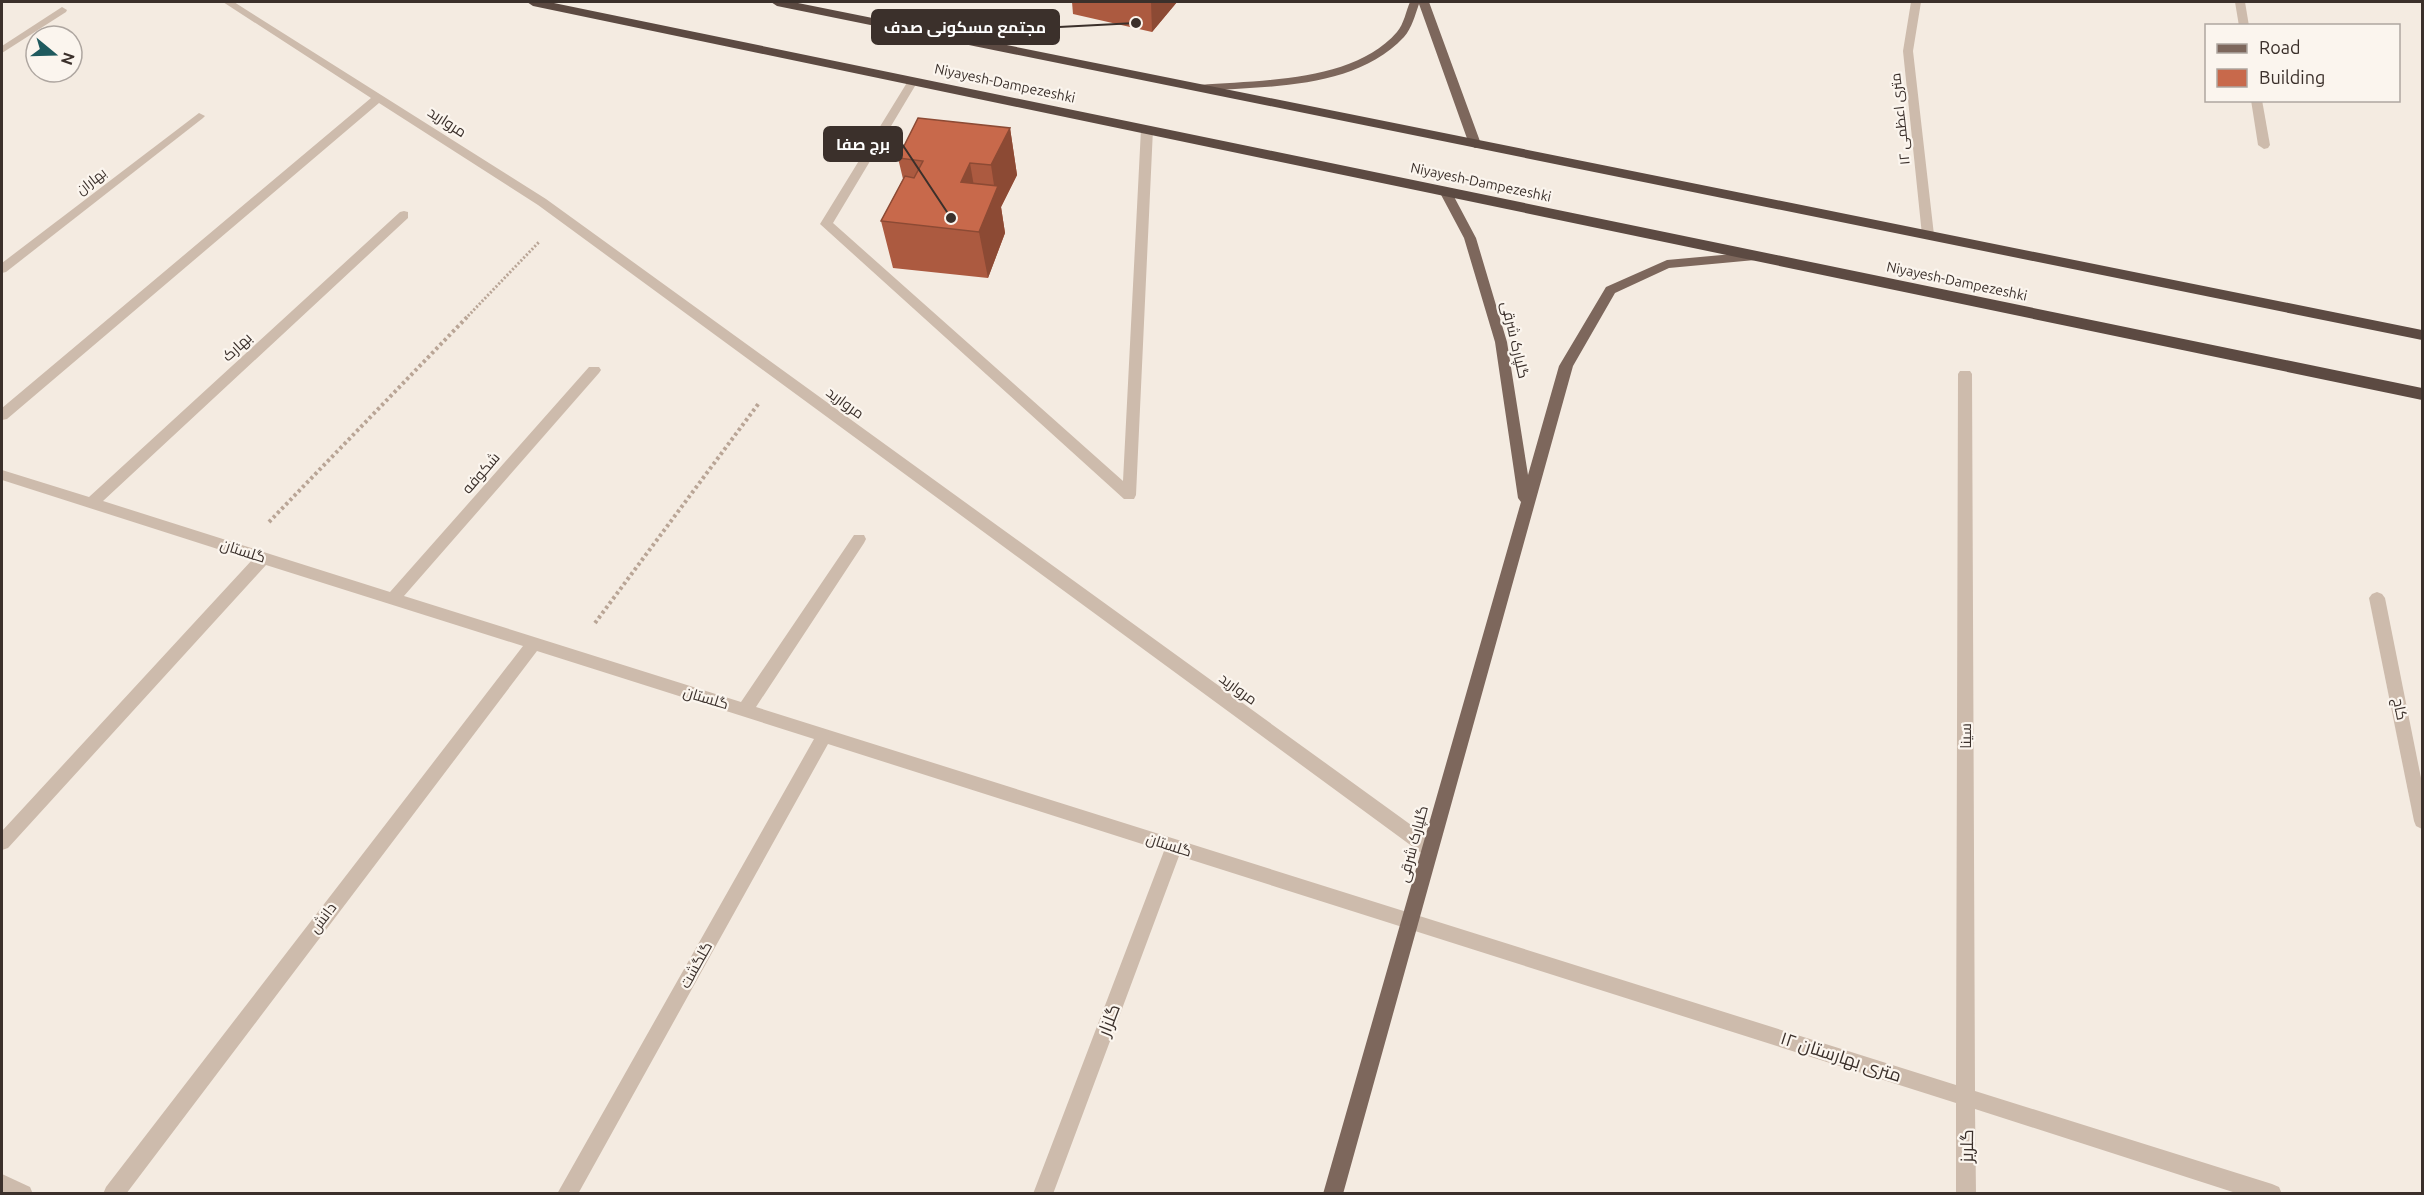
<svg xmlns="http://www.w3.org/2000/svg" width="2424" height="1195" font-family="Ubuntu,Cairo,sans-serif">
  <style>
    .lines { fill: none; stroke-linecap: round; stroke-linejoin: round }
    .path-far1 { stroke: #b9a596; stroke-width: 3; stroke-dasharray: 2 2; stroke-linecap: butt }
    .path { stroke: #b9a596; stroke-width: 4; stroke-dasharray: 3 3; stroke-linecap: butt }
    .minor { fill: #cdbbac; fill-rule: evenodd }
    .major { fill: #7d675c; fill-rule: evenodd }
    .highway { fill: #5c4a42; fill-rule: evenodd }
    .wall { fill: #ac5a40 }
    .shaded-wall { fill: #8c4a34 }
    .building { fill: #c8694b; stroke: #8c4a34; stroke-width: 1.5 }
    .labels { text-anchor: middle; stroke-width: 4.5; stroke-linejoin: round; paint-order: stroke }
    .far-street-label { font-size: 14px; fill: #3b302b; stroke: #fbf5ee }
    .street-label { font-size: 15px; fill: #3b302b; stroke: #fbf5ee }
    .near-street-label { font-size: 18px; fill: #3b302b; stroke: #fbf5ee }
    .leader { fill: none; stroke: #3b302b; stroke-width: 2 }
    .callout-dot { fill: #3b302b; stroke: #fbf5ee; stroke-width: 2 }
    .callout { fill: #3b302b; stroke: #3b302b; stroke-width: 2 }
    .callout-label { font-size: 16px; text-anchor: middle; font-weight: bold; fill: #fff }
  </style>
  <rect width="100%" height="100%" fill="#f4ebe1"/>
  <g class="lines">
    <polyline class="path-far1" points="468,316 539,242"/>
    <g class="path">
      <polyline points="269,522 469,315"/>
      <polyline points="595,623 759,403"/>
    </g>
    <g class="minor">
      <polygon points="223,2 234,2 546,199 1436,843 1438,849 1436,855 1430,857 1424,855 538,205 379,103 7,419 2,420 2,408 371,98"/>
      <polygon points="1911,2 1921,2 1913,51 1934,235 1928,239 1922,235 1903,51"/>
      <polygon points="2235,2 2245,2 2249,26 2239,26"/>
      <polygon points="62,7 67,10 66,12 2,53 2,46"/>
      <polygon points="913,78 918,81 833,223 1123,481 1141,129 1147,126 1153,129 1136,495 1134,499 1124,499 820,224 908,81"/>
      <polygon points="2251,100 2262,100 2270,145 2268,148 2264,149 2258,145"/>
      <polygon points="199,113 205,116 203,118 6,272 2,273 2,263"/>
      <polygon points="404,211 408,212 408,218 103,501 390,592 589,367 599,367 601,370 599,373 404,596 741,702 854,535 864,535 866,539 864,543 756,707 1956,1085 1958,374 1960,371 1970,371 1972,374 1975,1091 2272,1184 2279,1187 2282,1194 2239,1194 1975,1109 1976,1194 1956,1194 1956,1103 1179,856 1053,1194 1033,1194 1164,851 828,744 578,1194 557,1194 814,739 537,651 126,1194 103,1194 106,1187 523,646 266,565 8,848 2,850 2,831 252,560 2,480 2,470 89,497 400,212"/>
      <polygon points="2377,592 2382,594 2385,598 2422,783 2422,829 2416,826 2414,821 2369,598 2372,594"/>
      <polygon points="2,1174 30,1187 33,1194 2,1194"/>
    </g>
    <g class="major">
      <path d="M1410 2H1429L1481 144 1479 147 1475 148 1469 144 1419 4C1415 15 1412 28 1404 37 1354 90 1267 86 1200 91L1195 88 1200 85C1261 80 1354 82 1397 32 1404 24 1406 11 1410 2Z"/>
      <polygon points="1445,187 1451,191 1476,238 1507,342 1528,475 1559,366 1606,287 1667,260 1755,252 1761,256 1755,260 1669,268 1615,293 1573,366 1343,1194 1323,1194 1521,502 1518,498 1495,342 1464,238 1439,191"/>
    </g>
    <g class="highway">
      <polygon points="527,2 549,2 2422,388 2422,400 533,6"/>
      <polygon points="771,2 793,2 2422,330 2422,340 777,6"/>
    </g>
  </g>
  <g class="wall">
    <polygon points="1072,2 1177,2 1152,32 1073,14"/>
    <polygon points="1010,128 1017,175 1001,207 1005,233 988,278 893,268 881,221 903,179 898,158"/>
  </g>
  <g class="shaded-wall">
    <polygon points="1151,2 1177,2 1152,32"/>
    <polygon points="1010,128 1017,175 1001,207 1005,233 988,278 979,232 995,192 991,165"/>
    <polygon points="970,163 978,210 961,182"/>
  </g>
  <polygon class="building" points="918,118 1010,128 991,165 970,163 961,182 998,186 979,232 881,221 905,176 914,178 923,161 898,158"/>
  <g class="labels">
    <g class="far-street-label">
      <text transform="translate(1005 83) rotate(12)" y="5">Niyayesh-Dampezeshki</text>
      <text transform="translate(1900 119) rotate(-96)" y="5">۱۲ متری اعظمی</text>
      <text transform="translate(91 181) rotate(-38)" y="5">بهاران</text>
      <text transform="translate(1481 182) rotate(12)" y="5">Niyayesh-Dampezeshki</text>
      <text transform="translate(1957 281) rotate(12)" y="5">Niyayesh-Dampezeshki</text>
    </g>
    <g class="street-label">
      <text transform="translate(447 122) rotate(33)" y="5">مروارید</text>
      <text transform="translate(1515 340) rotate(77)" y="5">گلپارک شرقی</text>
      <text transform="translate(237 347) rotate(-43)" y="5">بهارک</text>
      <text transform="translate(845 403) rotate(36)" y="5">مروارید</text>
      <text transform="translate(481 473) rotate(-49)" y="5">شکوفه</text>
      <text transform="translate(243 551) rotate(18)" y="5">گلستان</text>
      <text transform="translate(1238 689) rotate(36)" y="5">مروارید</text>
      <text transform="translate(706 698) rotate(17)" y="5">گلستان</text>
      <text transform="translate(2400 709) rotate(79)" y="5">کاج</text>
      <text transform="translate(1966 736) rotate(-90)" y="5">سینا</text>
      <text transform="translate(1413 844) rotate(-75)" y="5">گلپارک شرقی</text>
      <text transform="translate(1169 845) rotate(18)" y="5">گلستان</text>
      <text transform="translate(323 918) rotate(-53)" y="5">دانش</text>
      <text transform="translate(696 965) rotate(-61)" y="5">گلگشت</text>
    </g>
    <g class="near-street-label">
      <text transform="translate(1109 1020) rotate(-69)" y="6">گلزار</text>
      <text transform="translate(1841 1057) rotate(18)" y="6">۱۲ متری بهارستان</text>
      <text transform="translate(1967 1146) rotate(-89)" y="6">گلریز</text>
    </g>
  </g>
  <path class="leader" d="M1136 23L1059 27M951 218L902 144"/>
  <g class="callout-dot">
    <circle cx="1136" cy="23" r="6"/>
    <circle cx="951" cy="218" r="6"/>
  </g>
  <g class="callout">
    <rect x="872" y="10" width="187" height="34" rx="6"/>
    <rect x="824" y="127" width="78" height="34" rx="6"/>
  </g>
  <g class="callout-label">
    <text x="965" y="33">مجتمع مسکونی صدف</text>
    <text x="863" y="150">برج صفا</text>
  </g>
  <rect width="2424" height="1195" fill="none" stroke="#3b302b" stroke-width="6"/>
  <rect x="2205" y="24" width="195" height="78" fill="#fbf5ee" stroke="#aea6a0" stroke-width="1.5"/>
  <rect x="2217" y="44" width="30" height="9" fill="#7d675c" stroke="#aea6a0" stroke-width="1.5"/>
  <text x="2259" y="54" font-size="18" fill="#3b302b">Road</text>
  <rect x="2217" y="69" width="30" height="18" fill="#c8694b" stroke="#aea6a0" stroke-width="1.5"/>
  <text x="2259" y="84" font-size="18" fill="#3b302b">Building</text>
  <g transform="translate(54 54) rotate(109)"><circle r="28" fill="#fbf5ee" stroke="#aea6a0" stroke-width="1.5"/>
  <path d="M0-4.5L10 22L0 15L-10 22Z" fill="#1f5a5e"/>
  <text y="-9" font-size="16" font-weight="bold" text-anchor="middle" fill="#3b302b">N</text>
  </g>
</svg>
